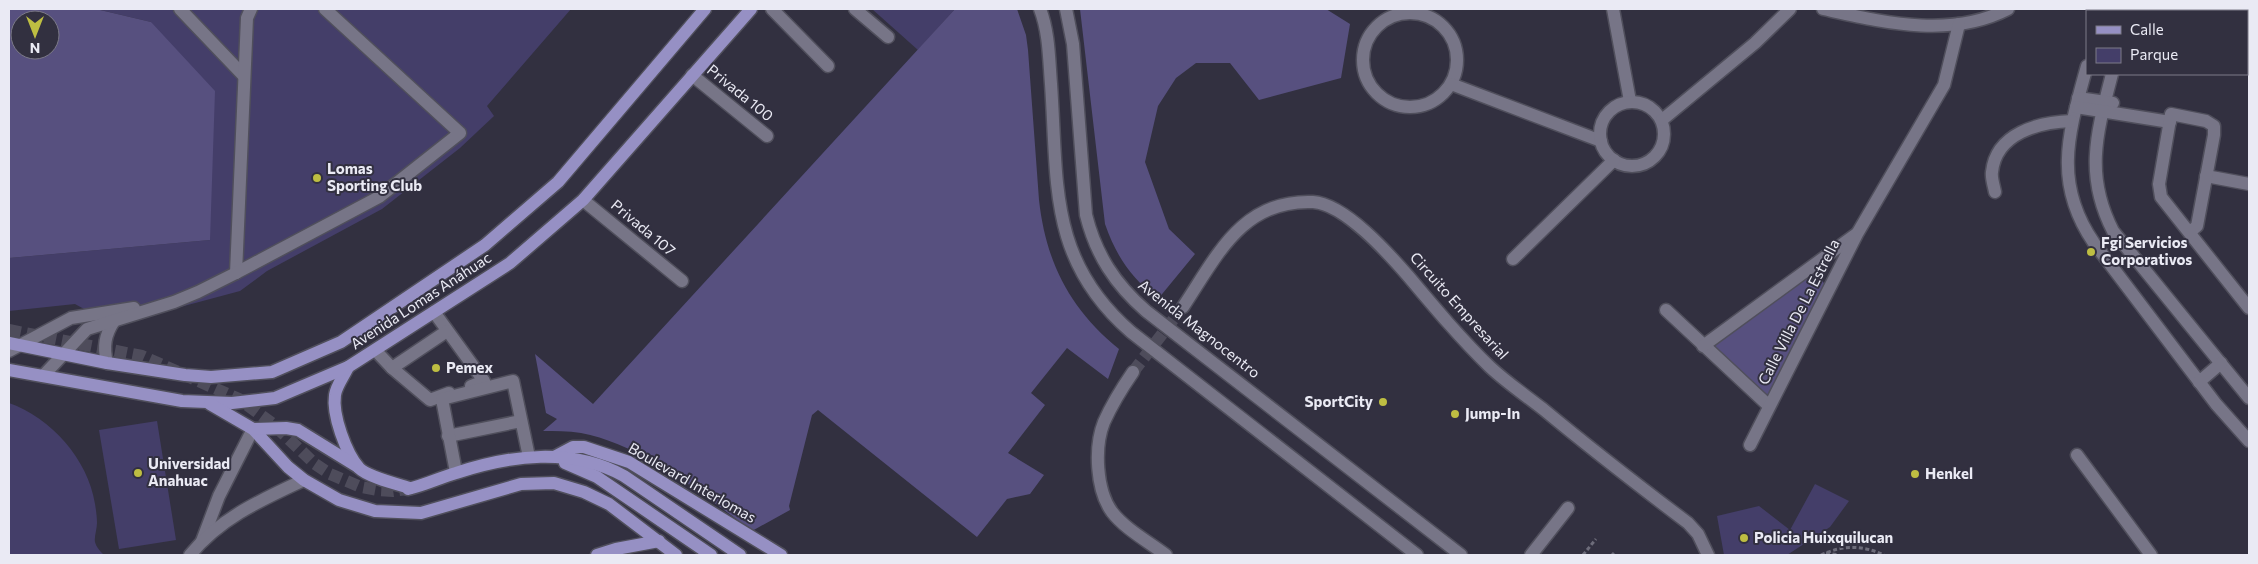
<svg xmlns="http://www.w3.org/2000/svg" width="2258" height="564" font-family="Commissioner,sans-serif">
  <style>
    .green { fill: #443e69 }
    .forest { fill: #57507f; fill-rule: evenodd }
    .lines { fill: none; stroke-linecap: round; stroke-linejoin: round }
    .minor-tunnel { stroke: #4e4c5b; stroke-width: 12; stroke-dasharray: 12 6; stroke-linecap: butt }
    .major-tunnel { stroke: #4e4c5b; stroke-width: 12; stroke-dasharray: 12 6; stroke-linecap: butt }
    .minor-casing { stroke: #504f5c; stroke-width: 15 }
    .major-casing { stroke: #504f5c; stroke-width: 15 }
    .path { stroke: #6d6c7a; stroke-width: 3; stroke-dasharray: 4 2.5; stroke-linecap: butt }
    .minor { stroke: #777587; stroke-width: 12 }
    .major { stroke: #9690c4; stroke-width: 12 }
    .poi-dot { fill: #bebe42; stroke: #323040; stroke-width: 2 }
    .labels { text-anchor: middle; stroke-width: 4; stroke-linejoin: round; paint-order: stroke }
    .street-label { font-size: 15px; fill: #eaeaf4; stroke: #323040 }
    .poi-label { font-size: 15px; font-weight: bold; fill: #eaeaf4; stroke: #323040; text-anchor: start }
  </style>
  <rect width="100%" height="100%" fill="#323040"/>
  <g class="green">
    <polygon points="96,9 571,9 487,106 494,116 460,148 382,209 267,271 240,291 113,325 75,304 9,311 9,258 210,240 151,22"/>
    <polygon points="872,9 955,9 918,50"/>
    <path d="M9 403C51 418 88 459 95 504 96 510 97 517 97 523 97 529 94 537 95 542 96 547 101 552 104 555H9Z"/>
    <polygon points="157,421 176,540 119,549 99,430"/>
    <polygon points="1815,484 1849,501 1830,527 1787,555 1724,555 1717,516 1759,506 1790,530"/>
  </g>
  <g class="forest">
    <path d="M9 9H96L151 22 215 91 210 240 9 258ZM20 20H50V50H20Z"/>
    <path d="M955 9H1017L1026 35 1028 50 1039 200C1046 263 1070 309 1119 349L1108 379 1067 348 1031 393 1045 405 1008 453 1044 475 1030 494 1007 499 977 537 818 410 812 415 789 506 790 510 752 531C704 495 641 444 581 433 568 431 555 431 543 431L557 419 546 413 535 354 593 404Z"/>
    <path d="M1080 9H1326L1350 24 1341 78 1259 100 1230 63H1196L1176 78 1158 106 1145 162 1169 229 1195 254 1158 299C1131 277 1117 258 1105 224Z"/>
    <polygon points="1814,267 1828,290 1768,406 1704,346"/>
  </g>
  <g class="lines">
    <polyline class="minor-tunnel" points="1133,372 1183,307"/>
    <polyline class="major-tunnel" points="9,330 142,356 239,399 273,424 315,464 330,474 361,487 377,490 393,491 408,489"/>
    <g class="minor-casing">
      <g id="minor">
        <polyline points="180,9 244,76"/>
        <polyline points="772,9 828,66"/>
        <polyline points="855,9 888,37"/>
        <path d="M1040 9C1049 32 1049 59 1051 84 1058 184 1048 260 1131 332L1417 555"/>
        <path d="M1066 9 1073 44 1086 215C1096 255 1115 284 1146 311L1461 555"/>
        <polyline points="1613,9 1630,101"/>
        <path d="M1823 9C1883 22 1950 39 2008 9"/>
        <polyline points="2101,11 2102,9"/>
        <polyline points="2128,11 2129,9"/>
        <circle cx="1410" cy="60" r="47"/>
        <path d="M2087 66C2069 132 2052 182 2094 243L2216 404 2249 441"/>
        <path d="M2112 74C2097 132 2084 175 2113 231L2249 398"/>
        <polyline points="692,75 767,136"/>
        <polyline points="1451,84 1601,141"/>
        <polyline points="2078,98 2113,103"/>
        <circle cx="1632" cy="134" r="32"/>
        <polyline points="2076,107 2170,122"/>
        <polyline points="1662,120 1755,43 1790,9"/>
        <polyline points="2206,176 2249,184"/>
        <path d="M1995 192C1994 186 1991 178 1992 172 1996 133 2039 122 2072 121"/>
        <polyline points="583,200 682,281"/>
        <polyline points="2190,232 2197,226 2214,135 2214,126 2206,121 2171,114 2159,184 2161,197 2249,308"/>
        <polyline points="1513,259 1614,160"/>
        <polyline points="236,273 247,18 251,9"/>
        <path d="M1183 307C1217 256 1242 199 1313 202 1345 204 1389 254 1409 277 1435 308 1461 339 1490 367 1506 382 1525 395 1543 409 1590 448 1639 486 1688 523L1698 534 1708 555"/>
        <polyline points="1666,310 1769,406"/>
        <polyline points="434,312 484,381 471,386"/>
        <polyline points="1703,346 1855,235"/>
        <polyline points="9,351 71,318 134,308"/>
        <polyline points="376,351 392,368 430,400 449,393"/>
        <path d="M107 363C103 346 105 335 114 321"/>
        <polyline points="392,368 447,331"/>
        <path d="M1133 372C1122 388 1112 404 1104 422 1094 447 1096 490 1112 512 1125 529 1149 542 1166 555"/>
        <polyline points="43,376 87,329 174,302 198,292 236,273 379,197 460,133 325,9"/>
        <polyline points="2199,382 2221,363"/>
        <polyline points="448,436 521,421"/>
        <polyline points="1750,445 1857,234 1944,85 1959,24"/>
        <polyline points="2077,455 2151,555"/>
        <polyline points="456,472 442,399 513,381 529,457"/>
        <polyline points="202,541 219,496 253,429"/>
        <path d="M190 555C220 518 261 500 304 480"/>
        <polyline points="1531,555 1568,508"/>
      </g>
    </g>
    <g class="major-casing">
      <g id="major">
        <polyline points="9,343 107,363 185,375 211,377 272,372 341,342 485,245 558,182 705,9"/>
        <path d="M348 367C344 376 336 386 335 395 332 415 346 453 359 468 368 477 397 484 410 488"/>
        <polyline points="9,370 182,401 232,403 275,398 348,367 510,263 583,200 751,9"/>
        <polyline points="210,404 253,429 288,467 304,480 339,500 375,511 421,513 521,484 554,483 584,492 609,504 676,555"/>
        <polyline points="253,429 286,428 298,430 358,467"/>
        <polyline points="556,456 573,447 584,447 629,462 781,555"/>
        <polyline points="565,463 597,477 711,555"/>
        <path d="M408 489C425 485 439 478 456 473 511 455 571 447 624 476L740 555"/>
        <polyline points="597,555 616,549 659,541"/>
      </g>
    </g>
    <g class="path">
      <polyline points="1826,553 1839,555"/>
      <polyline points="1583,555 1596,539"/>
      <polyline points="1612,555 1614,553"/>
      <path d="M1821 555C1842 545 1863 545 1884 555"/>
    </g>
    <use href="#minor" class="minor"/>
    <use href="#major" class="major"/>
  </g>
  <g class="poi-dot">
    <circle cx="317" cy="178" r="5"/>
    <circle cx="2091" cy="252" r="5"/>
    <circle cx="436" cy="368" r="5"/>
    <circle cx="1383" cy="402" r="5"/>
    <circle cx="1455" cy="414" r="5"/>
    <circle cx="138" cy="473" r="5"/>
    <circle cx="1915" cy="474" r="5"/>
    <circle cx="1744" cy="538" r="5"/>
  </g>
  <g class="labels">
    <g class="street-label">
      <text transform="translate(740 93) rotate(39)" y="5">Privada 100</text>
      <text transform="translate(643 228) rotate(40)" y="5">Privada 107</text>
      <text transform="translate(421 301) rotate(-33)" y="5">Avenida Lomas Anáhuac</text>
      <text transform="translate(1459 306) rotate(48)" y="5">Circuito Empresarial</text>
      <text transform="translate(1799 312) rotate(-63)" y="5">Calle Villa De La Estrella</text>
      <text transform="translate(1199 329) rotate(38)" y="5">Avenida Magnocentro</text>
      <text transform="translate(692 483) rotate(30)" y="5">Boulevard Interlomas</text>
    </g>
    <g class="poi-label">
      <text x="327" y="174">Lomas<tspan x="327" dy="17">Sporting Club</tspan></text>
      <text x="2101" y="248">Fgi Servicios<tspan x="2101" dy="17">Corporativos</tspan></text>
      <text x="446" y="373">Pemex</text>
      <text x="1373" y="407" text-anchor="end">SportCity</text>
      <text x="1465" y="419">Jump-In</text>
      <text x="148" y="469">Universidad<tspan x="148" dy="17">Anahuac</tspan></text>
      <text x="1925" y="479">Henkel</text>
      <text x="1754" y="543">Policia Huixquilucan</text>
    </g>
  </g>
  <rect width="2258" height="564" fill="none" stroke="#eaeaf4" stroke-width="20"/>
  <rect x="2086" y="10" width="162" height="65" fill="#323040" stroke="#7c7a88"/>
  <rect x="2096" y="26" width="25" height="8" fill="#9690c4" stroke="#7c7a88"/>
  <text x="2130" y="35" font-size="15" fill="#eaeaf4">Calle</text>
  <rect x="2096" y="48" width="25" height="15" fill="#443e69" stroke="#7c7a88"/>
  <text x="2130" y="60" font-size="15" fill="#eaeaf4">Parque</text>
  <g transform="translate(35 35) rotate(180)"><circle r="24" fill="#323040" stroke="#7c7a88"/>
  <path d="M0-4L9 19L0 12L-9 19Z" fill="#bebe42"/>
  <text y="-8" font-size="14" font-weight="bold" text-anchor="middle" fill="#eaeaf4">N</text>
  </g>
</svg>
